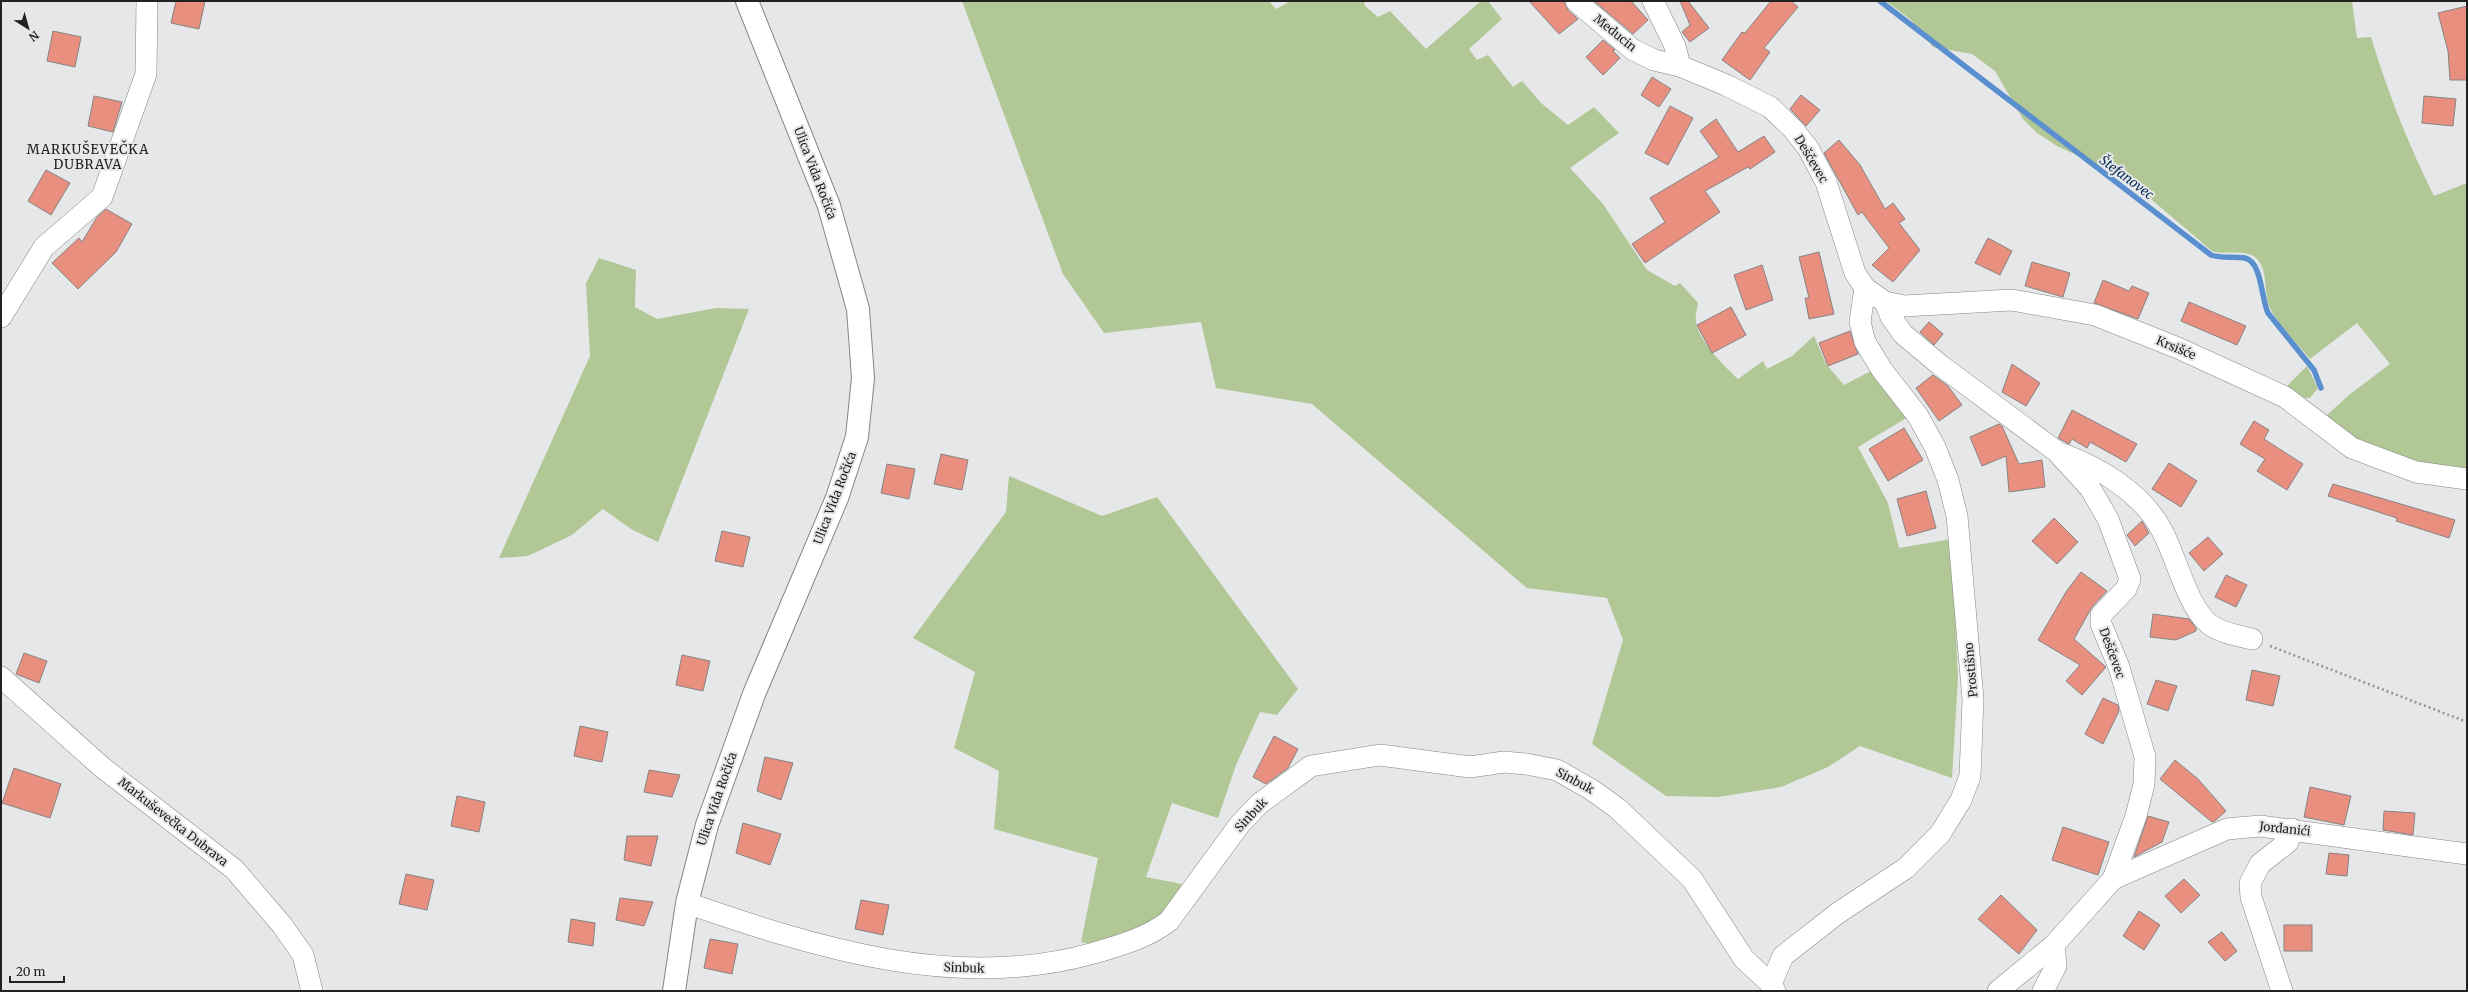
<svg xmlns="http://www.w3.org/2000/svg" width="2468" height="992" font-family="Merriweather,serif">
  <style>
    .green { fill: #b1c795 }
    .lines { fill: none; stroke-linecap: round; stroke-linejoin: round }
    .stream { stroke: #598fce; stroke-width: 5.5 }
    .building { fill: #e88f80; stroke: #868484 }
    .minor-casing { stroke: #858687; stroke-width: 22 }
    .major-casing { stroke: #858687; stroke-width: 24 }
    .path { stroke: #939494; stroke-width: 2.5; stroke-dasharray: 2 3; stroke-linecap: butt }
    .minor { stroke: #fff; stroke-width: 21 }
    .major { stroke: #fff; stroke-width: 22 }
    .labels { text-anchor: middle; stroke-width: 4; stroke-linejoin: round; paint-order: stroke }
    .street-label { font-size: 12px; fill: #212121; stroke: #e6e7e8 }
    .neighbourhood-label { font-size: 13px; letter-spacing: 1px; fill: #212121; stroke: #e6e7e8 }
    .water-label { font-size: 13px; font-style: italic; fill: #042b54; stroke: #e6e7e8 }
  </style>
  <rect width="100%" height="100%" fill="#e6e7e8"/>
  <g class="green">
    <path d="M962 1H1269L1276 9 1291 1H1364L1365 6 1378 17 1390 11 1426 49 1481 1H1488L1502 19 1469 49 1477 60 1488 55 1513 87 1522 81 1541 103 1568 125 1594 107 1619 133 1570 168 1603 204 1647 270 1675 286 1680 283 1698 303C1697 309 1695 316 1696 322 1699 341 1724 366 1738 379L1763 361 1767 369 1792 356 1814 336 1826 364 1844 385 1875 369 1908 417 1858 447 1888 503 1899 548 1952 539 1958 678 1952 778 1860 746 1828 767 1781 787 1718 797 1666 796 1592 744 1623 640 1607 598 1527 588 1312 404 1216 388 1201 322 1104 333 1063 274Z"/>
    <path d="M1886 1H2352L2357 38 2371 37C2388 93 2408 144 2434 196L2467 183V469L2417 466 2353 443 2327 415 2349 395 2390 364 2357 323 2310 359C2297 343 2279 327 2270 308 2263 294 2269 269 2256 258 2245 248 2225 256 2212 251L2126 178 2057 146 2037 133 2023 119 1995 71 1972 54 1933 47 1911 20Z"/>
    <polygon points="599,258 636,270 635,307 657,319 716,308 749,309 658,542 631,529 603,509 572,535 528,556 499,558 590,356 586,283"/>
    <polygon points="2307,366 2318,388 2310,398 2305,398 2286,387"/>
    <polygon points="1009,476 1102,516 1157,497 1298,689 1277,715 1260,712 1236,765 1218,818 1172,803 1146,877 1182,884 1165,910 1142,931 1103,946 1081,942 1098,858 994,829 999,771 954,748 975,672 913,638 1006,512"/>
  </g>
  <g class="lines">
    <path class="stream" d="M1880 1 2211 255C2223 259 2233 256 2245 258 2262 262 2261 298 2268 313L2314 370 2321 388"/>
  </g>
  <g class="building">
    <polygon points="176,1 205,1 199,29 171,23"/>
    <polygon points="1529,1 1564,1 1568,10 1578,19 1559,34"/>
    <polygon points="1594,1 1631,1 1648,20 1633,34"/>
    <polygon points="1680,1 1688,1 1709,28 1690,42 1682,32 1690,25"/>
    <polygon points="1771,1 1791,1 1798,7 1764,48 1770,52 1750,80 1722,60 1742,32 1745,33"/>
    <polygon points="2467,6 2467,80 2450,80 2448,51 2438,13"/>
    <polygon points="53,31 81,37 75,67 47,61"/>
    <polygon points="1603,40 1615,50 1613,51 1620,58 1603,75 1586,57"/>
    <polygon points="1652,77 1671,89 1659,107 1641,95"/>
    <polygon points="1801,95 1820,110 1806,126 1790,109"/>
    <polygon points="94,96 122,102 113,132 88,126"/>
    <polygon points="2424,96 2456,99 2453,126 2422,123"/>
    <polygon points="1670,106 1693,118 1668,165 1645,153"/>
    <polygon points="1716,119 1738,152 1764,136 1775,152 1750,169 1748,167 1705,191 1720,212 1645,263 1632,244 1665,222 1650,198 1719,157 1700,131"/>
    <polygon points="1839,140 1860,165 1885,209 1893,203 1905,219 1899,223 1920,250 1893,282 1872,265 1889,248 1862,212 1858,215 1824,153"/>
    <polygon points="46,170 70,183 51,215 28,201"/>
    <polygon points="106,209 132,224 116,252 78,289 52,263 79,238 82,242 97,217"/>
    <polygon points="1988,238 2012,251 2000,275 1975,263"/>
    <polygon points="1819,252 1834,314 1809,319 1805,298 1809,298 1799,257"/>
    <polygon points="2032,262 2070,273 2063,297 2025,286"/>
    <polygon points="1762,265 1773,300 1746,310 1734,275"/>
    <polygon points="2103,280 2129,291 2132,286 2149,293 2138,319 2094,303"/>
    <polygon points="2189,302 2246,326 2237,345 2181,321"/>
    <polygon points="1731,307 1746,335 1712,353 1697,325"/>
    <polygon points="1929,322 1943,334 1934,345 1920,332"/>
    <polygon points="1850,331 1858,354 1828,366 1819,343"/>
    <polygon points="2012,364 2040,383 2026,406 2002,392"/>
    <polygon points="1933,375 1948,386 1962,405 1939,421 1916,388"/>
    <polygon points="2072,410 2137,444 2126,462 2090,442 2087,448 2072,439 2069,444 2058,438"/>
    <polygon points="2254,421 2269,430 2264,439 2303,464 2287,490 2257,471 2265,459 2240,444"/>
    <polygon points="1999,424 2002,426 2019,464 2042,460 2045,487 2009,492 2006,456 1982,466 1970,437"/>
    <polygon points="1904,428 1923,460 1888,481 1869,449"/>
    <polygon points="941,454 968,460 962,490 934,484"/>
    <polygon points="2169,463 2197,481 2181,507 2152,489"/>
    <polygon points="887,464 915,469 909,499 881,493"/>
    <polygon points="2333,484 2455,520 2449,538 2396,521 2397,518 2328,496"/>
    <polygon points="1926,491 1936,528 1907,536 1897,499"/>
    <polygon points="2054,518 2078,542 2057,564 2032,541"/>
    <polygon points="2142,521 2149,533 2135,546 2127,535"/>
    <polygon points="722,531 750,537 743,567 715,561"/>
    <polygon points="2208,537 2223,554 2204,571 2189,553"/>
    <polygon points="2081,572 2107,591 2092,607 2074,639 2106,667 2082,695 2066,681 2080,665 2038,640 2066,592"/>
    <polygon points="2226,575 2247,585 2236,607 2215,597"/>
    <polygon points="2153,614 2189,619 2196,628 2196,631 2176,640 2150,637"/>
    <polygon points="24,653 47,661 39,683 16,674"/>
    <polygon points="682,655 710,661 703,691 676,685"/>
    <polygon points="2252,670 2280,676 2273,706 2246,700"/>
    <polygon points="2156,680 2177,686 2168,711 2147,704"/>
    <polygon points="2103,698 2118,705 2119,711 2103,744 2085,734"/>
    <polygon points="580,726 608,732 602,762 574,756"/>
    <polygon points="1274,736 1298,749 1288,768 1266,784 1253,777"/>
    <polygon points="765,757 793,763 781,800 757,791"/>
    <polygon points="2175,760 2198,779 2226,811 2215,821 2212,822 2160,779"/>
    <polygon points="14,768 61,784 50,818 2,803"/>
    <polygon points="649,770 680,775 672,797 644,792"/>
    <polygon points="2310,787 2351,796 2344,825 2304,817"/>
    <polygon points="457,796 485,802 479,832 451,826"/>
    <polygon points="2384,811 2415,813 2413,835 2383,830"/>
    <polygon points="2148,816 2169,822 2162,842 2134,857"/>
    <polygon points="743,823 781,834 770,865 736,853"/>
    <polygon points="2063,827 2109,842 2098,875 2052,860"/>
    <polygon points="627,836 658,836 651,866 624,860"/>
    <polygon points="2329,853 2349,855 2347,876 2326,874"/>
    <polygon points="406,874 434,880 427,910 399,904"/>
    <polygon points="2184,879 2200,895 2181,913 2165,896"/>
    <polygon points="2001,895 2037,930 2019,954 1978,919"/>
    <polygon points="620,898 653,902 644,926 616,920"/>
    <polygon points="861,900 889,905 883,935 855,929"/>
    <polygon points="2139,911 2160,925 2144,950 2123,936"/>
    <polygon points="571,919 595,923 593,946 568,942"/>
    <rect x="2284" y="925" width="28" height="26"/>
    <polygon points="2222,932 2237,951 2225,961 2208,942"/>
    <polygon points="710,939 738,944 732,974 704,968"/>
  </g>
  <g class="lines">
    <g class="minor-casing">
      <g id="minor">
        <polyline points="1576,1 1632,49 1654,60 1680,66 1726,85 1770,107 1793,129 1808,148 1826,182 1855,273 1865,288 1885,302 1904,306 2012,300 2095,315 2178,348 2285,397 2352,448 2416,472 2467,479"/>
        <polyline points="1653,1 1675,46 1680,66"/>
        <polyline points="1885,302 1891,317 1903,334 1940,365 2056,451 2090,488 2108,519 2130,579 2126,589 2101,615 2101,624 2119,667 2145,757 2144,784 2136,816 2113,879 2054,945 1998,991"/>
        <polyline points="1,317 44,247 102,197 146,74 147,1"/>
        <path d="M2063 454C2100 468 2140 492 2160 527 2176 554 2186 605 2209 624 2221 633 2239 636 2252 639"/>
        <polyline points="1,677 103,768 234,869 282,925 303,955 312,991"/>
        <polyline points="2113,879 2227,829 2260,826 2467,854"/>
        <path d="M687 903C817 948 957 992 1094 953 1121 945 1147 938 1169 921L1240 824 1259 804 1311 766 1380 755 1470 767 1504 762 1526 764 1557 770 1592 790 1617 808 1692 879 1744 959 1771 984 1775 991"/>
        <polyline points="1772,991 1771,984 1783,956 1838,913 1906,868 1940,834 1961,800 1970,776 1973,699 1957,516 1948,480 1935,447 1918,416 1882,370 1865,342 1860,322 1865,288"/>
        <polyline points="2043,991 2056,966 2054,945"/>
        <polyline points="2282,991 2251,897 2250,883 2260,864 2288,842 2292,829"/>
      </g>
    </g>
    <g class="major-casing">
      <polyline id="major" points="674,991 687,903 707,825 754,694 837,498 857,437 863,378 858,309 829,206 747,1"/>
    </g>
    <polyline class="path" points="2270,646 2467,722"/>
    <use href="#minor" class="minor"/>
    <use href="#major" class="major"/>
  </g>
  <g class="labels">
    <g class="street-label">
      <text transform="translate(1615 33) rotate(39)" y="4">Meducin</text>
      <text transform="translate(1811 159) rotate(59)" y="4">Deščevec</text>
      <text transform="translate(815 173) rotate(69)" y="4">Ulica Vida Ročića</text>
      <text transform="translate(2176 348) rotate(23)" y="4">Krsišće</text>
      <text transform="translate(835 498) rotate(-69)" y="4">Ulica Vida Ročića</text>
      <text transform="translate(2112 653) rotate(70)" y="4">Deščevec</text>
      <text transform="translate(1971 670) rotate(-95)" y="4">Prostišno</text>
      <text transform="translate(1575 781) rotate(28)" y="4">Sinbuk</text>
      <text transform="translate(717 799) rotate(-71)" y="4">Ulica Vida Ročića</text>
      <text transform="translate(1251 815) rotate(-47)" y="4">Sinbuk</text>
      <text transform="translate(173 822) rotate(38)" y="4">Markuševečka Dubrava</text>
      <text transform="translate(2285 829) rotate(6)" y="4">Jordanići</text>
      <text transform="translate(964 968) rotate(2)" y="4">Sinbuk</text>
    </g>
    <g class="neighbourhood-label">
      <text x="88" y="154">MARKUŠEVEČKA<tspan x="88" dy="15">DUBRAVA</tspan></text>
    </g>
    <g class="water-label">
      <text transform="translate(2127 177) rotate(37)" y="5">Štefanovec</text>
    </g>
  </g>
  <rect width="2468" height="992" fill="none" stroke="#212121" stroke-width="4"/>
  <g transform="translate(28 28) rotate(143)" stroke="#e6e7e8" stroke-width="3" paint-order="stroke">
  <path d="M0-3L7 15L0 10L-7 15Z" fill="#212121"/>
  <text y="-6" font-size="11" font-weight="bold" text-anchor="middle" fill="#212121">N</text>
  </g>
  <path d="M10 976v6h54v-6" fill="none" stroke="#212121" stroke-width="2"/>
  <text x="16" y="976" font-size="12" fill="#212121" stroke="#e6e7e8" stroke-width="3" paint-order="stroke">20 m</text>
</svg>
